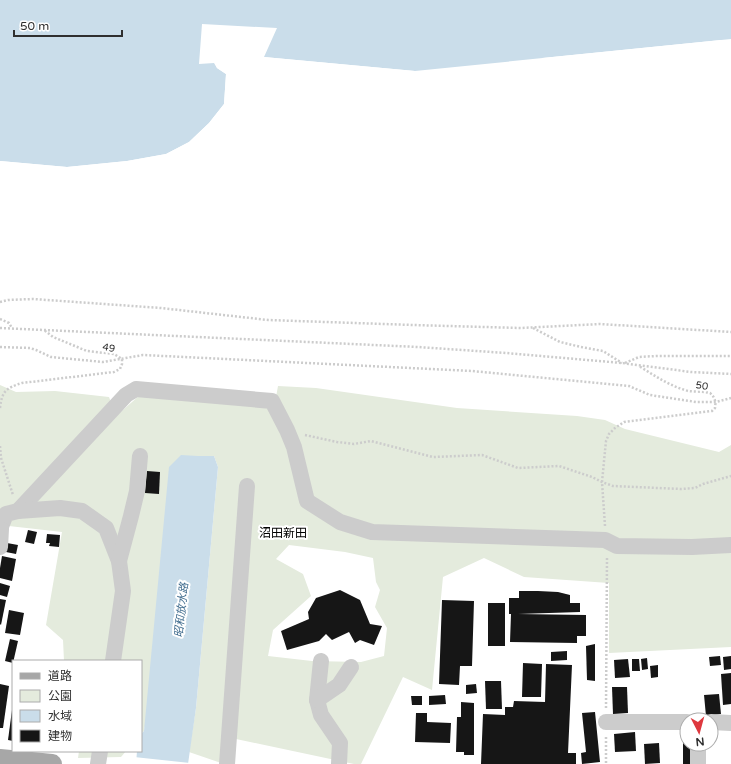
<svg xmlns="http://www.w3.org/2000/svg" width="731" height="764" font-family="'Varela Round','Noto Sans JP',sans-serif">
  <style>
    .green { fill: #e4ebdd; fill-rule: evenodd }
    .water { fill: #caddea }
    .pier { fill: #fff }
    .building { fill: #161616 }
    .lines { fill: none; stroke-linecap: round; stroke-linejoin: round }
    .path { stroke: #ccc; stroke-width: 2.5; stroke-dasharray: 2 2; stroke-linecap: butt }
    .minor { stroke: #ccc; stroke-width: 16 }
    .major { stroke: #a7a7a7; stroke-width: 20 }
    .labels { text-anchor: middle; stroke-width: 4; stroke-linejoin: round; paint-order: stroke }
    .street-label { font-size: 10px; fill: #2f2f2f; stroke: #fff }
    .water-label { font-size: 11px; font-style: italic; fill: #406c8e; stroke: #fff }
    .quarter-label { font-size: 12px; fill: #000; stroke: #fff }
  </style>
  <rect width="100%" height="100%" fill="#fff"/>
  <g class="green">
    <path d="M0 385 16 392 55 391 109 397 116 416 140 395 276 397 278 386 316 388 457 408 577 416 605 420 625 429 719 452 731 445V647L609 653V583L524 577 484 558 443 577 432 690 403 677 361 764H354L236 739 224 764 189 752 196 708 218 467 214 456H198L144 731 141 734V661H64L63 640 46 625 62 532 0 525ZM289 545 345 552 373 558 376 582 380 590 375 607 387 628 384 656 361 662 312 661 268 656 273 630 311 596 303 574 276 559Z"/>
    <polygon points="79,751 126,751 121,757 78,758"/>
  </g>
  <g class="water">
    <polygon points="0,0 731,0 731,39 415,71 264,57 231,44 219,46 212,57 217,68 226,74 224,104 209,123 189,142 166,154 127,161 67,167 0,161"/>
    <polygon points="181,455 198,456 214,456 218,467 196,708 188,764 136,764 137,751 141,751 141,734 144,731 169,467"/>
  </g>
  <g class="pier">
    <polygon points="202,24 277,28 264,57 415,71 415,73 263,59 231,46 220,48 214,57 218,66 228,73 225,105 211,124 191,143 167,156 127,163 67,169 0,163 0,161 67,167 127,161 166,154 189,142 209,123 224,104 226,74 217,68 214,63 199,64"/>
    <polygon points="721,40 721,42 542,60 542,58"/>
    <polygon points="134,757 190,763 190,764 134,764"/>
  </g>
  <g class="building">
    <polygon points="147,471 160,472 159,494 145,493"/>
    <polygon points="28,530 37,532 34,544 25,542"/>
    <polygon points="47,534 60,535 59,547 49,546 50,543 46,543"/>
    <polygon points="7,543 18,545 16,554 6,552"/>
    <polygon points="2,556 16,559 12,581 0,578 0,568"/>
    <polygon points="0,583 10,586 7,597 0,595"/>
    <polygon points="340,590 360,600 370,624 382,626 374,645 360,640 355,643 349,632 332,640 326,634 319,641 287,650 281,631 309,619 308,612 316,598"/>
    <polygon points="519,591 538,591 558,592 570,595 570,603 580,603 580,612 518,614 586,615 586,636 577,636 577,643 510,642 511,614 509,614 509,598 519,598"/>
    <polygon points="0,599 6,600 1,625 0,624"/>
    <polygon points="442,600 474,601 472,666 460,666 459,685 439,684"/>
    <rect x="488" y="603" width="17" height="43"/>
    <polygon points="9,610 24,613 20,635 5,633"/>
    <polygon points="10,639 18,641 13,663 5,661"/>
    <polygon points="595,644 595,681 587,680 586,646"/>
    <polygon points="567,651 567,660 551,661 551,652"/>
    <polygon points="720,656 721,665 710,666 709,657"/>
    <polygon points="731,656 731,669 724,670 723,657"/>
    <polygon points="647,658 648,669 642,670 641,659"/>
    <polygon points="628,659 630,677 615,678 614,660"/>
    <polygon points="632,659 639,659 640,671 632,671"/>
    <polygon points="523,663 542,664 541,697 522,697"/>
    <polygon points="546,664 572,665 568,753 576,753 576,764 481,764 483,714 505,715 505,707 513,707 514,701 545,702"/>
    <polygon points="658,665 658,677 651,678 650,666"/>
    <polygon points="731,673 731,704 723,705 721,674"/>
    <polygon points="485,681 501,681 502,709 486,709"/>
    <polygon points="0,684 9,686 3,728 0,728"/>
    <polygon points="476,684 477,693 466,694 466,685"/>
    <polygon points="612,687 627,687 628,713 613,714"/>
    <polygon points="719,694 721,714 706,716 704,695"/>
    <polygon points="445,695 446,704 429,705 429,696"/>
    <polygon points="411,696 422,696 422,705 412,705"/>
    <polygon points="461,702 474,703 474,755 464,755 464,752 456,752 457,717 461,717"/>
    <polygon points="12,710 13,710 13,741 8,740"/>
    <polygon points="595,712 600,762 582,764 581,753 586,752 582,713"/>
    <polygon points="416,713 427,713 427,722 451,723 450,743 415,742"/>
    <polygon points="683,731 687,731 687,744 693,744 694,764 683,764"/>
    <polygon points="635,732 636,751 615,752 614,734"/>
    <polygon points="659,743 660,763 645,764 644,744"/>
  </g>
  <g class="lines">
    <g class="path">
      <polyline points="0,302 8,300 33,299 161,308 268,320 413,325 521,328 600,324 731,332"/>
      <polyline points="0,319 9,323 12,328"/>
      <polyline points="0,328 418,347 506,353 622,363 691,372 731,374"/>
      <polyline points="533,328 560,342 581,347 603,351 622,363"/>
      <polyline points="0,347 30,348 36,350 51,357 103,362 143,355 472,371 629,386 650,395 696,402 716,402 731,398"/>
      <polyline points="625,363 639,357 656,356 731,356"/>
      <path d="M0 408C2 391 6 388 22 383L114 372 120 369 122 364V359L114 354 87 351 53 337 44 330"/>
      <polyline points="305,435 337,442 354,444 371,441 433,457 482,455 518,468 559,466 592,477 602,482 613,486 681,489 695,488 703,484 731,476"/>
      <polyline points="0,446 1,458 13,495"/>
      <path d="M605 526 602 482 606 441 609 434 615 428 624 422 712 411 715 408C716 402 715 397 710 393 703 391 695 392 688 391 670 386 655 376 639 366"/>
      <polyline points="606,708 607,557"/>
      <polyline points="606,737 606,764"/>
    </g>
    <g class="minor">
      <polyline points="18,511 126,395 136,389 272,401 287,430 294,447 307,501 340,522 372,532 605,540 617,546 692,547 731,545"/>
      <polyline points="0,529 6,514 18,511 60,508 82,511 106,528 119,561 123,591 113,661"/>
      <polyline points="0,547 1,529"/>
      <polyline points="119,561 131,516 137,491 140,456"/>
      <polyline points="321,661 317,700 321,715 340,743 339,764"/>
      <polyline points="317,700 339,685 351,667"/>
      <polyline points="606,722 687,722"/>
      <polyline points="711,722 731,723"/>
      <polyline points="698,744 698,764"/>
      <polyline points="98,764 100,751"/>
      <polyline points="227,764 247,486"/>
    </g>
    <polyline class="major" points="0,759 52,764"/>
  </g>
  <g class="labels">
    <g class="street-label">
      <text transform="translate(109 347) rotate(11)" y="4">49</text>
      <text transform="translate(702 385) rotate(8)" y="4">50</text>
    </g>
    <g class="water-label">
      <text transform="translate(181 610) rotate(-84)" y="4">昭和放水路</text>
    </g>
    <g class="quarter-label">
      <text x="283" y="537">沼田新田</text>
    </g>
  </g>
  <rect x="12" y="660" width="130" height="92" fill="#ffffff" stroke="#acacac"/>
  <rect x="20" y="673" width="20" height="6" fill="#a7a7a7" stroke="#acacac"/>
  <text x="48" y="680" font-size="12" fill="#2f2f2f">道路</text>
  <rect x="20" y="690" width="20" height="12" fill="#e4ebdd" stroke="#acacac"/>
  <text x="48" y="700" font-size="12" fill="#2f2f2f">公園</text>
  <rect x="20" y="710" width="20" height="12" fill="#caddea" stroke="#acacac"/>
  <text x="48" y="720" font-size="12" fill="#2f2f2f">水域</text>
  <rect x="20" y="730" width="20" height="12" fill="#161616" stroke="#acacac"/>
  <text x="48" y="740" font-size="12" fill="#2f2f2f">建物</text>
  <g transform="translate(699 732) rotate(174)"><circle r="19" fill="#ffffff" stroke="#acacac"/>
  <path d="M0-3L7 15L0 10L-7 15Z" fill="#de383e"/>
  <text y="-6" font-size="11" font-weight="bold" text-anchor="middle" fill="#2f2f2f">N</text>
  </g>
  <path d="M14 30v6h108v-6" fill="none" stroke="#2f2f2f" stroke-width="2"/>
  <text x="20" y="30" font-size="12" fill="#2f2f2f" stroke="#ffffff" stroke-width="3" paint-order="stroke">50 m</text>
</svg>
